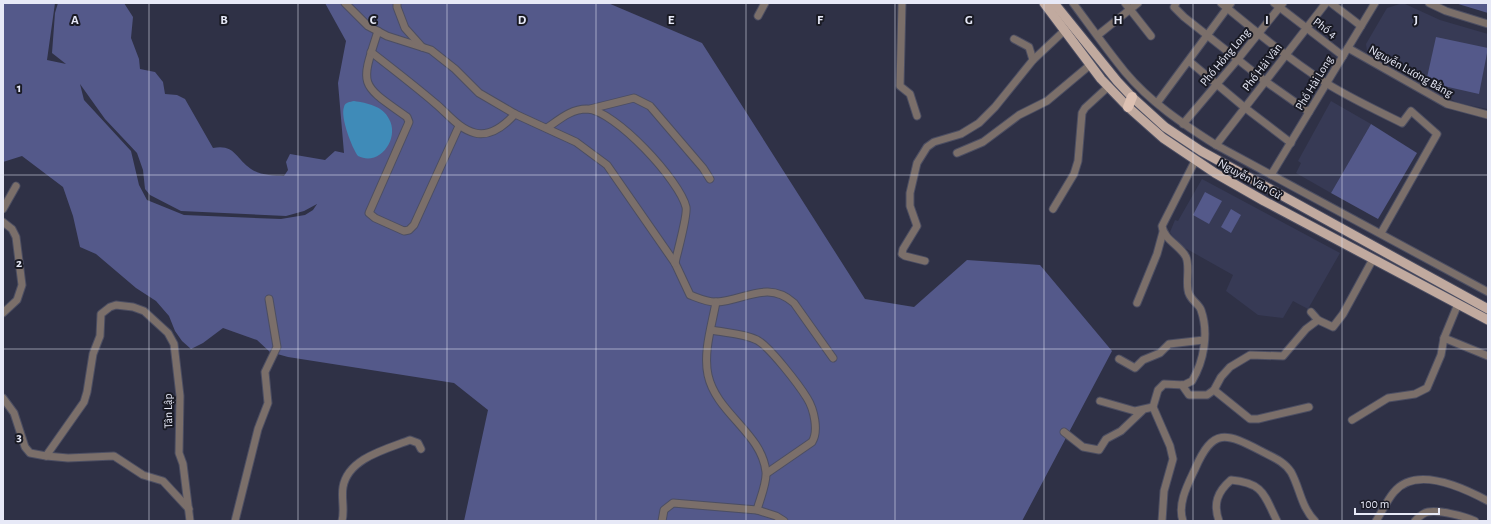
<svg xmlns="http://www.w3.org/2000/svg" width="1491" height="524" font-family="'Alegreya Sans',sans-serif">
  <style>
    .built { fill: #373a55 }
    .green { fill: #54598a; fill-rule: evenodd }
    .water { fill: #3f8bb8 }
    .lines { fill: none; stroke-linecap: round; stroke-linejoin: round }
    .minor-casing { stroke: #4c4e62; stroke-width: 9 }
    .major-casing { stroke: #4c4e62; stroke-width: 11 }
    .highway-casing { stroke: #4c4e62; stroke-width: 12 }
    .minor { stroke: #7b6f6a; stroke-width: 7 }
    .major { stroke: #c1aa9f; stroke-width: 9 }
    .highway { stroke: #ddc1b3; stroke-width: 10 }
    .grid { fill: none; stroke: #e7e9f7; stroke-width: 1; stroke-opacity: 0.55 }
    .labels { text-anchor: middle; stroke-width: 4; stroke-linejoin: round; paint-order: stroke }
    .street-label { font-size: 12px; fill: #e7e9f7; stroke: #191a24 }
    .grid-label { font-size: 13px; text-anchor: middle; font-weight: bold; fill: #e7e9f7; stroke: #191a24; stroke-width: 4; stroke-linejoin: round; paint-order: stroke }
  </style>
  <rect width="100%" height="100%" fill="#2f3146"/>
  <g class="built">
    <polygon points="1403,3 1440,20 1488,34 1488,109 1458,103 1367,51 1366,44 1387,8"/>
    <polygon points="1331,101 1371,124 1331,193 1296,173 1301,163 1298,161"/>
    <polygon points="1202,179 1340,253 1308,309 1293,301 1283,318 1258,315 1226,291 1233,275 1185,248 1175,241 1170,232 1175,220 1178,221"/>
  </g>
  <g class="green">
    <path d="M3 3H55L47 60 66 64 52 53 55 13 58 3H124L133 17 131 38 139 59 140 69 155 72 163 82 165 94 177 95 185 99 213 148C235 144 235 158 251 169 259 175 274 176 284 176L288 170 286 162 290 154 325 160 335 151 344 153 338 83 346 41 325 3H608L702 43 865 299 914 307 967 260 1040 265 1112 351 1022 521H464L488 410 454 383 288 357 270 352 257 340 223 328 203 343 191 349 182 341 175 331 169 316 156 301 136 288 96 254 80 247 73 216 63 187 22 156 3 162ZM80 84 105 119 137 153 143 170 145 189 150 195 181 211 286 216 304 211 317 204 313 210 305 215 281 219 184 215 147 200 139 185 131 151 84 100Z"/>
    <polygon points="1455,3 1487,3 1488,13"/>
    <polygon points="1436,37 1488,48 1479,94 1426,82"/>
    <polygon points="1371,124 1417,153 1378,219 1331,193"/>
    <polygon points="1205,192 1222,201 1209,224 1193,215"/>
    <polygon points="1231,209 1241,215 1231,233 1221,227"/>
  </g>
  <path class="water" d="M354 101C367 103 383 106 389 119 400 138 380 167 358 156 352 148 340 117 344 107 345 102 350 102 354 101Z"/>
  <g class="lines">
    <g class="minor-casing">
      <g id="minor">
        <path d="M345 3 368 26 387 36 431 50 455 69 479 93 515 114 576 142 607 165 675 263 690 295C698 298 709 303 717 302 745 300 768 280 794 303L833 358"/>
        <polyline points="397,3 397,7 405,28 422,47"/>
        <polyline points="902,3 900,86 910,94 917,116"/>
        <path d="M1073 3C1090 26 1107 50 1125 72 1150 102 1183 124 1216 145L1488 292"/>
        <polyline points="1125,3 1151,36"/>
        <polyline points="1176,3 1174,7 1184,17 1265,81 1309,112"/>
        <path d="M1221 3C1255 31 1289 59 1326 83 1350 98 1376 110 1402 123L1411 111 1437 134 1381 233"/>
        <polyline points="1274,3 1343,56"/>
        <polyline points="1331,3 1361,26"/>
        <polyline points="1429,3 1446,11 1488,24"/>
        <polyline points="758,16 765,3"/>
        <path d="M378 31C360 87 359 83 407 117L409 122 369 213 375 218 404 231 409 230 414 225 459 126"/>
        <polyline points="1098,35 1138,3"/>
        <polyline points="1014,39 1029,47 1033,60"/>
        <polyline points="1348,48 1447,104 1488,115"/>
        <path d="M371 52C393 69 415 86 436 104 448 114 459 129 475 133 491 137 505 125 515 114"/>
        <polyline points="1189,61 1244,107 1291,143"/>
        <polyline points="1157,103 1231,3"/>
        <polyline points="590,109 634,98 650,106 703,168 710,179"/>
        <polyline points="1183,124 1238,59 1283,3"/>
        <path d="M547 128C560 119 571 109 587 109 615 110 680 181 686 207 688 215 677 253 675 263"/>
        <polyline points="1216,145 1326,3"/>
        <polyline points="957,153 983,142 1019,115 1047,101 1090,65"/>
        <polyline points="1271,175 1375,3"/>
        <polyline points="3,209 16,186"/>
        <polyline points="1053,209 1074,174 1078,161 1082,113 1085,108 1109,86"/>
        <polyline points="3,222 12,229 16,237 22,285 17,300 3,313"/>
        <polyline points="925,261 905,256 902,254 903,249 917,226 910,206 910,193 917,163 927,147 934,142 961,134 979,123 995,107 1033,60 1065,30"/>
        <path d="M716 302C712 325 703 352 708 375 716 413 762 433 766 472 767 483 760 499 757 510L776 516 784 521"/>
        <polyline points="1137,303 1157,254 1163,232"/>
        <polyline points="1311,312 1318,320"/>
        <path d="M711 330C726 333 743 333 757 340 770 347 799 385 807 398 814 409 819 431 812 442L767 473"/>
        <polyline points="1444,338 1488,356"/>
        <polyline points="1119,359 1135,368 1143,360 1160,353 1169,344 1204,340"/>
        <polyline points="1182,385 1189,395 1207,395 1214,390 1221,377 1230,367 1250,355 1283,356 1306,329 1318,320 1333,327 1343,314 1373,259"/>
        <polyline points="1214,390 1250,419 1258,419 1309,407"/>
        <polyline points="3,398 14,413 25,447 30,453 46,456 68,458 114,456 143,475 163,481 189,509"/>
        <polyline points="1100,401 1135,411 1153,407"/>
        <polyline points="1352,420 1388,398 1415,394 1427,388 1441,355 1444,338 1458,304"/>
        <polyline points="1064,432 1083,447 1099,450 1106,439 1121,431 1142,411"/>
        <polyline points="46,456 84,402 87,392 93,354 100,336 101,314 110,307 116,305 133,307 144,311 168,333 174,344 180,396 179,453 183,464 190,521"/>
        <polyline points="235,521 258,429 268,403 265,372 277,347 269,299"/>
        <path d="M342 521C345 510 341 498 343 487 348 458 387 449 410 440L418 443 421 449"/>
        <polyline points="662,521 664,510 673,503 757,510"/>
        <path d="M1162 521 1164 491 1173 459 1170 446 1153 407 1158 390 1164 384 1184 385 1192 381C1204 361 1209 333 1201 310 1198 302 1189 300 1188 290 1186 280 1190 266 1186 257 1180 245 1164 240 1162 226L1195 161"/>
        <path d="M1183 521C1177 504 1188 484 1195 469 1213 427 1226 433 1261 451 1272 457 1284 461 1291 472 1300 488 1301 507 1315 521"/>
        <path d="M1219 521C1213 504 1217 492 1231 480 1264 483 1264 495 1277 521"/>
        <path d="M1376 521C1382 512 1387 500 1394 492 1416 465 1464 488 1488 501"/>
        <path d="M1415 521C1419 517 1422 513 1428 512 1440 510 1464 516 1475 521"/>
      </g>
    </g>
    <g class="major-casing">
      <g id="major">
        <polyline points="1044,3 1101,79 1128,107 1163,138 1215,173 1264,201 1488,320"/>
        <polyline points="1054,3 1117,81 1132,97 1165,127 1201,151 1488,309"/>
      </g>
    </g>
    <g class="highway-casing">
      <polyline id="highway" points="1128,107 1132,97"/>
    </g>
    <use href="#minor" class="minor"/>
    <use href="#major" class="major"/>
    <use href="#highway" class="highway"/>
  </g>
  <path class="grid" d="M149 3V521M298 3V521M447 3V521M596 3V521M746 3V521M895 3V521M1044 3V521M1193 3V521M1342 3V521M3 175H1488M3 349H1488"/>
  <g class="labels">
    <g class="street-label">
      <text transform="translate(1325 28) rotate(37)" y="4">Phố 4</text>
      <text transform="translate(1225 57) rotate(-50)" y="4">Phố Hồng Long</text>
      <text transform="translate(1262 67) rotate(-52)" y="4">Phố Hải Vân</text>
      <text transform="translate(1411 71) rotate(29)" y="4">Nguyễn Lương Bằng</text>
      <text transform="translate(1314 83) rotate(-59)" y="4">Phố Hải Long</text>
      <text transform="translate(1250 179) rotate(29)" y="4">Nguyễn Văn Cừ</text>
      <text transform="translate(168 411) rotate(-91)" y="4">Tân Lập</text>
    </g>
  </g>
  <g class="grid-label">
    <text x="75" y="24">A</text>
    <text x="224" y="24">B</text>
    <text x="373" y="24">C</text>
    <text x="522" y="24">D</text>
    <text x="671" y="24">E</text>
    <text x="820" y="24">F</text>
    <text x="969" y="24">G</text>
    <text x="1118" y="24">H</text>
    <text x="1267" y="24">I</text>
    <text x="1416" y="24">J</text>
    <text x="19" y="92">1</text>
    <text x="19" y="267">2</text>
    <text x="19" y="441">3</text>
  </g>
  <rect width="1491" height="524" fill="none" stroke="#e7e9f7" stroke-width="8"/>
  <path d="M1355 508v6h84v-6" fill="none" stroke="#e7e9f7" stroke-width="2"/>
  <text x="1361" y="508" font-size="12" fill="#e7e9f7" stroke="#191a24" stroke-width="3" paint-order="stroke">100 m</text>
</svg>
